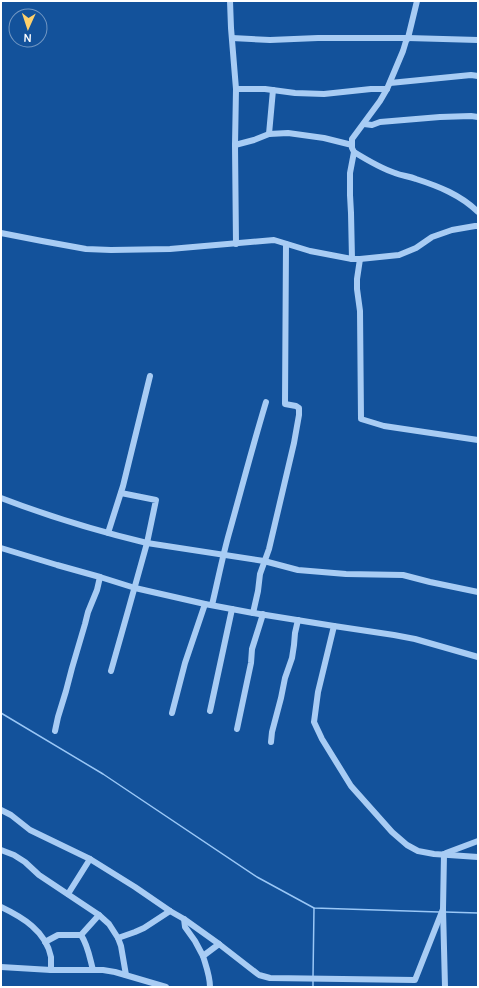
<svg xmlns="http://www.w3.org/2000/svg" width="479" height="988" font-family="Manrope,sans-serif">
  <style>
    .lines { fill: none; stroke-linecap: round; stroke-linejoin: round }
    .stream { stroke: #9ac7f6; stroke-width: 1.5 }
    .minor { stroke: #a8ccf4; stroke-width: 6 }
  </style>
  <rect width="100%" height="100%" fill="#13529b"/>
  <g class="lines">
    <g class="stream">
      <polyline points="1,713 103,774 257,877 314,908 439,912"/>
      <polyline points="445,912 478,913"/>
      <polyline points="313,977 314,908"/>
      <polyline points="313,987 313,981"/>
    </g>
    <g class="minor">
      <polyline points="230,1 231,28 236,89 235,145 236,244"/>
      <path d="M417 1 408 38 406 41 403 51 387 89 380 101 352 139V148L354 152C367 160 380 168 395 173 402 176 409 176 416 179 438 186 461 195 478 212"/>
      <polyline points="232,38 270,40 318,38 408,38 478,40"/>
      <polyline points="390,83 471,75 478,76"/>
      <polyline points="236,89 265,89 295,93 324,94 371,89 387,89"/>
      <polyline points="364,124 372,125 380,122 440,117 471,116 478,117"/>
      <polyline points="269,134 273,90"/>
      <polyline points="235,145 254,140 269,134 288,133 324,138 352,145"/>
      <polyline points="1,233 42,241 86,249 111,250 170,249 274,240 310,251 352,259 360,259 399,255 416,248 432,237 452,230 475,226 478,226"/>
      <polyline points="352,259 351,213 350,195 350,173 354,152"/>
      <polyline points="360,259 357,279 357,289 360,311 361,419 384,426 478,440"/>
      <polyline points="121,493 156,500 147,543 264,561 298,570 346,574 403,575 430,582 478,592"/>
      <path d="M1 498C48 516 97 531 147 543L128 611 111 671"/>
      <polyline points="108,533 123,486 150,376"/>
      <polyline points="1,548 57,565 100,577 135,588 205,604 253,613 334,626 394,635 415,639 478,657"/>
      <path d="M212 605C218 580 223 554 230 530 242 487 253 445 266 402"/>
      <polyline points="253,613 258,591 260,574 269,549 294,443 299,415 299,408 296,406 285,404 286,244"/>
      <polyline points="334,626 318,692 314,722 322,739 351,786 392,832 407,845 418,851 434,854 478,857"/>
      <polyline points="210,711 232,609"/>
      <polyline points="172,713 185,663 205,604"/>
      <polyline points="237,729 251,663 252,649 263,614"/>
      <polyline points="55,731 58,717 66,691 72,668 85,624 88,612 97,590 100,577"/>
      <polyline points="271,742 272,732 281,698 285,678 292,658 294,645 295,633 298,620"/>
      <path d="M1 810 11 815 30 830 90 859 135 887 170 911 184 919 219 944 203 956C206 966 210 976 210 987"/>
      <polyline points="1,850 14,855 25,862 39,875 99,915 109,924 118,938 121,946 126,975"/>
      <polyline points="446,853 478,841"/>
      <polyline points="444,854 443,909 445,987"/>
      <polyline points="68,894 90,859"/>
      <path d="M1 907C22 917 46 931 51 957 51 961 51 965 51 970"/>
      <polyline points="184,919 185,927 195,941 203,956"/>
      <polyline points="81,935 99,915"/>
      <polyline points="118,938 135,932 144,928 170,911"/>
      <path d="M45 942 58 935H81C88 945 90 959 93 970"/>
      <polyline points="219,944 259,975 270,978 415,980 443,909"/>
      <polyline points="1,967 51,970 103,970 115,972 166,987"/>
    </g>
  </g>
  <rect width="479" height="988" fill="none" stroke="#ffffff" stroke-width="4"/>
  <g transform="translate(28 28) rotate(183)"><circle r="19" fill="#13529b" stroke="#7197c3"/>
  <path d="M0-3L7 15L0 10L-7 15Z" fill="#ffd16b"/>
  <text y="-6" font-size="11" font-weight="bold" text-anchor="middle" fill="#ffffff">N</text>
  </g>
</svg>
